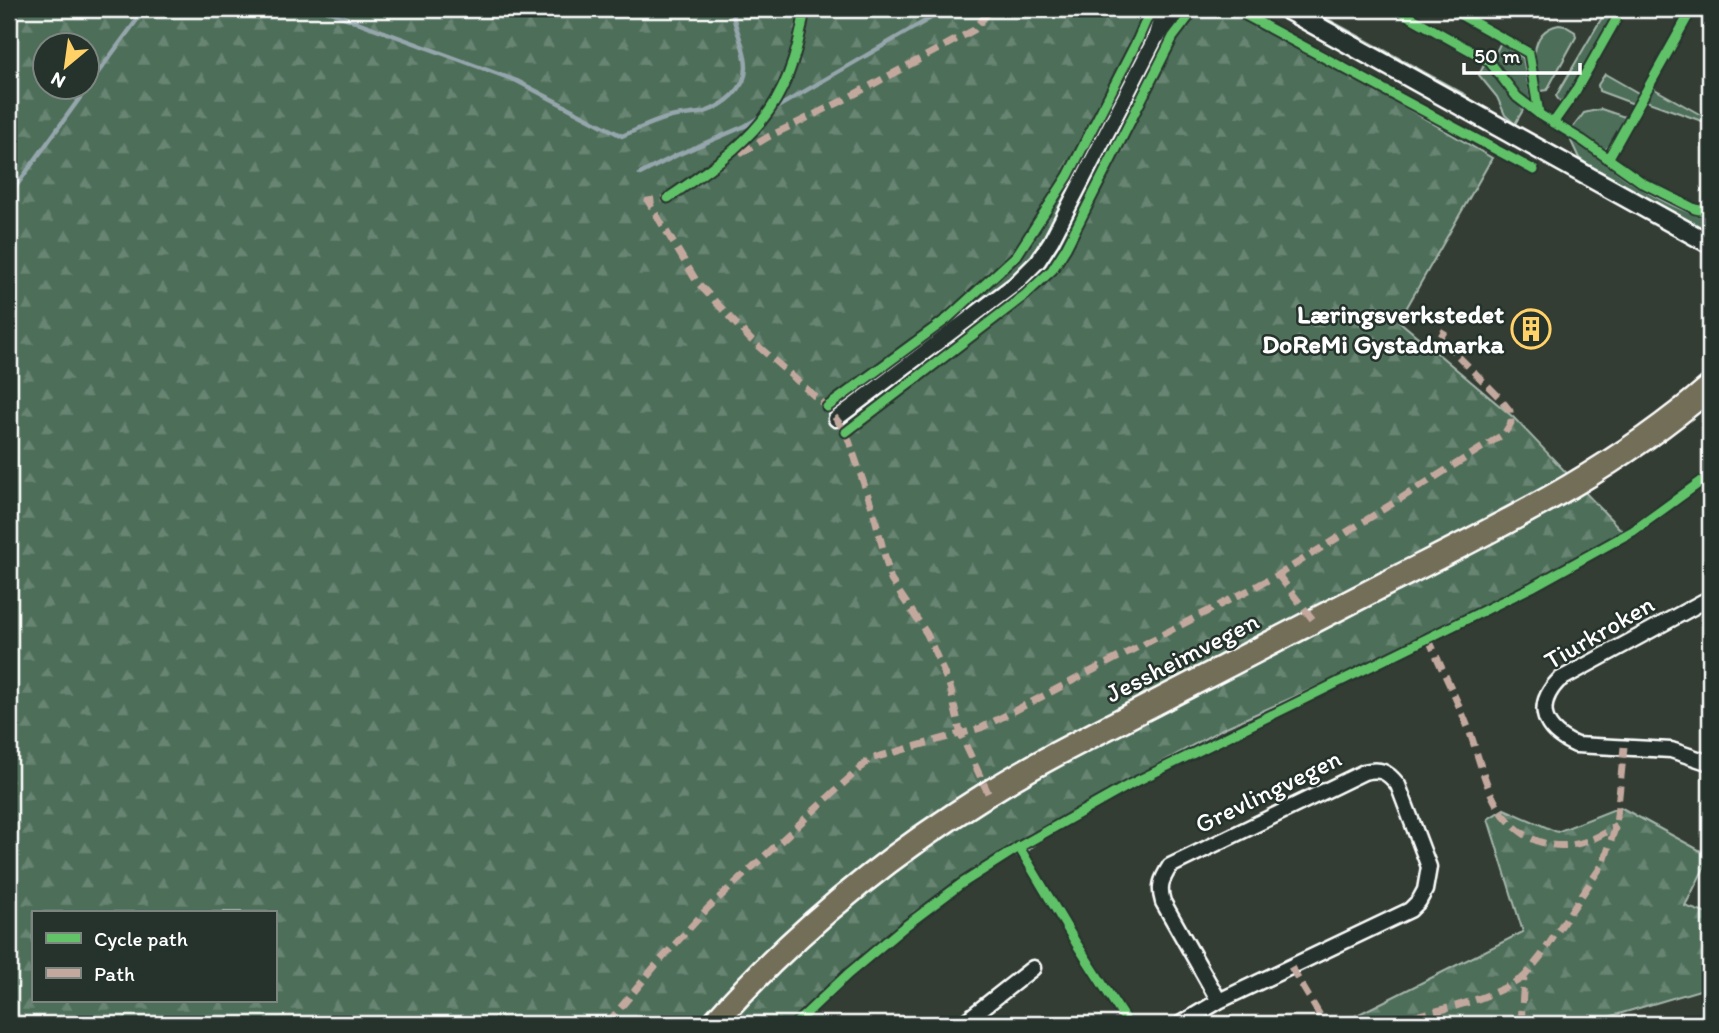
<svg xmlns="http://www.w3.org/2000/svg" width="1719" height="1033" font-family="Itim,sans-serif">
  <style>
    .grass { fill: #4d6e59; stroke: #a6b6ac; stroke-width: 2 }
    .forest { fill: url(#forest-firs); stroke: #a6b6ac; stroke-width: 2; fill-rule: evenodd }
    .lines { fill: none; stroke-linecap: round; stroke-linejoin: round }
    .stream { stroke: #95a6ac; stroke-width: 4.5 }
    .minor-casing { stroke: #fff; stroke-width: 19 }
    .tertiary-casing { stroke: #fff; stroke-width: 23 }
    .primary-casing { stroke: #fff; stroke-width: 28 }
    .minor { stroke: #26332d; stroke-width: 14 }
    .tertiary { stroke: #26332d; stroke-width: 18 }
    .primary { stroke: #726e59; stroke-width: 23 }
    .quiet { stroke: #c3a89e; stroke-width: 7; stroke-dasharray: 14 7; stroke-linecap: butt }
    .cycleway-casing { stroke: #26332d; stroke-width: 13 }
    .cycleway { stroke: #61c268; stroke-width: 9 }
    .labels { text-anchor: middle; stroke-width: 5; stroke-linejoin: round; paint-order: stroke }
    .poi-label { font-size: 26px; font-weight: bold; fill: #fff; stroke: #26332d; text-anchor: end }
    .street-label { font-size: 26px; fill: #fff; stroke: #26332d }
  </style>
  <defs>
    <pattern id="forest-firs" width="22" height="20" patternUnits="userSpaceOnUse" patternTransform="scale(1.75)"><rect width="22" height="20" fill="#4d6e59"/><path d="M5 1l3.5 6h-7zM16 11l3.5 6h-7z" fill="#688472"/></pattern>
  </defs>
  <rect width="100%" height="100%" fill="#333d34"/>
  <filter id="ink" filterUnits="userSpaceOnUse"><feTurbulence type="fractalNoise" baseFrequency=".0143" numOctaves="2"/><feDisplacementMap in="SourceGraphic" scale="14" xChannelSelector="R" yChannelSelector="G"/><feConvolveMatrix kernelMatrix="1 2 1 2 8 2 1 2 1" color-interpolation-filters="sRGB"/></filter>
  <g filter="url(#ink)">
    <g class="grass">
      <polygon points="1607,9 1618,9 1572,91 1560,102 1556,96"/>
      <polygon points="1324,17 1466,95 1465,98 1323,20"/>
      <path d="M1559 25 1565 26 1575 32 1576 37 1547 90 1541 91C1532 67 1528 31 1559 25Z"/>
      <polygon points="1501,42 1523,58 1531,99 1524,98 1493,58"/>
      <polygon points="1485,63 1496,73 1523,110 1515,124 1505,115 1497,97 1479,75"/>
      <polygon points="1605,74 1640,94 1634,104 1599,91 1598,85"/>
      <polygon points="1651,87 1710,120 1710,124 1643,100"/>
      <polygon points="1601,109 1625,117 1613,142 1603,152 1571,130 1584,113"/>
      <path d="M1570 139C1588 145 1601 160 1616 171 1640 189 1680 213 1710 218V222L1705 224 1704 230 1588 165 1579 158Z"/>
    </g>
    <g class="forest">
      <path d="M9 9H1237L1492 158 1399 321 1513 417 1626 535 1388 655 1224 728 1069 814 1028 851 979 870 914 912 789 1024H9ZM46 46H88V88H46ZM33 912H275V1000H33Z"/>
      <polygon points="1620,807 1710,856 1685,906 1710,915 1710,987 1585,1024 1339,1024 1523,932 1488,819 1504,809 1557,832"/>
    </g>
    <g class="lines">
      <g class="stream">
        <path d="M322 9 517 81 622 136C637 130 652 122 667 118 679 114 693 115 705 112 725 105 746 89 746 67 746 47 734 29 732 9"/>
        <polyline points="88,86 145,9"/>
        <polyline points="640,174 677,155 745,126 946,9"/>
        <polyline points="9,196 87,88"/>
      </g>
      <g class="minor-casing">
        <g id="minor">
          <polyline points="1158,36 1178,9"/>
          <polyline points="836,419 1015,284 1038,261 1051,241 1155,39 1163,9"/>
          <path d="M1710 598 1559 680C1533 707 1544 731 1576 745L1671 750 1710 763"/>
          <polyline points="962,1024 1033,968"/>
          <path d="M1180 1024 1219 1001 1410 910 1419 901 1425 890 1429 867 1398 785C1387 771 1380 768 1364 772L1170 866C1162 879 1158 886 1163 902L1219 1001"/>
        </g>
      </g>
      <g class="tertiary-casing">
        <polyline id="tertiary" points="1286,9 1710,244"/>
      </g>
      <g class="primary-casing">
        <path id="primary" d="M713 1024C791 935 886 857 987 794 1041 760 1099 732 1155 703 1233 662 1311 622 1389 582 1505 523 1611 473 1710 387"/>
      </g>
      <use href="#minor" class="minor"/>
      <use href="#tertiary" class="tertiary"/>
      <use href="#primary" class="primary"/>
      <g class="quiet">
        <polyline points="740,154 768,137 840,102 974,30 991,9"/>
        <polyline points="674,194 668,198 648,201 697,282 750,339 827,407 846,432 873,510 891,580 927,634 950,687 961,735 988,793"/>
        <polyline points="1278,575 1314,621"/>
        <path d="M1428 637C1441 668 1457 699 1469 730 1479 757 1486 792 1503 814 1534 854 1578 854 1616 825"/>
        <polyline points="1291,967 1325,1024"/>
        <polyline points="607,1024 656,965 708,908 870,759 981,728 1278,575 1504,434 1511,423 1510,411 1498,396 1440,338 1445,330"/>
        <path d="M1373 1024C1425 1014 1479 1005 1524 977"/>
        <polyline points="1521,1024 1524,977 1541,956 1604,862 1616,825 1624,747"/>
      </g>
      <g class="cycleway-casing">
        <g id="cycleway">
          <polyline points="1234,9 1534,170"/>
          <polyline points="1396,9 1489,61 1517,97 1539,114 1582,140 1643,183 1695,209 1710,212"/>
          <polyline points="1450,9 1529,53 1539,114"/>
          <polyline points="1553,123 1575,92 1622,9"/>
          <polyline points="1608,159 1692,9"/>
          <path d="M668 198C751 141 788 114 805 9"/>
          <polyline points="827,407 948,318 1017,255 1068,176 1138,39 1151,9"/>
          <polyline points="846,432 1025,295 1052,270 1066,248 1173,37 1189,16 1197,9"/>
          <polyline points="1019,847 1076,943 1128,1024"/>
          <polyline points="795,1024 848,974 904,927 961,884 1019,847 1131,784 1532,587 1633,531 1710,475"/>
        </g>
      </g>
      <use href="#cycleway" class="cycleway"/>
    </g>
  </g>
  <defs>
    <g id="building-ring" transform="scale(2.0125)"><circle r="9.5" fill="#26332d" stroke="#ffd166" stroke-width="1.5"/><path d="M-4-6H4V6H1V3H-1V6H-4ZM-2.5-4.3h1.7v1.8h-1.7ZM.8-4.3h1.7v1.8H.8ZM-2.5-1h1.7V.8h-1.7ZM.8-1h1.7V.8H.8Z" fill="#ffd166"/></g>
  </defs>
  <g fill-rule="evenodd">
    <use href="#building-ring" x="1531" y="329"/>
  </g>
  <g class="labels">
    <g class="poi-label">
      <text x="1504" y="323">Læringsverkstedet<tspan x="1504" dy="30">DoReMi Gystadmarka</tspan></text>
    </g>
    <g class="street-label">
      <text transform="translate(1599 632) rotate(-30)" y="9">Tiurkroken</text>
      <text transform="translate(1182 657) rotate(-27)" y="9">Jessheimvegen</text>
      <text transform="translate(1268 791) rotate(-26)" y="9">Grevlingvegen</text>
    </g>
  </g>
  <rect width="1719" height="1033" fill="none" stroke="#26332d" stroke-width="35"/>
  <rect x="18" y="18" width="1684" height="998" fill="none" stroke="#fff" stroke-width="2.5" filter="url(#ink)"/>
  <rect x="32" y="911" width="245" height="91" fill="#26332d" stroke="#7d8581" stroke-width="2"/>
  <rect x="46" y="933" width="35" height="10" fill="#61c268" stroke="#7d8581" stroke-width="2"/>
  <text x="94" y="946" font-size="21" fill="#ffffff">Cycle path</text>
  <rect x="46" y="968" width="35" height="10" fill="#c3a89e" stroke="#7d8581" stroke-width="2"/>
  <text x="94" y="981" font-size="21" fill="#ffffff">Path</text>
  <g transform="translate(66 66) rotate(209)"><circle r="33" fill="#26332d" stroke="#7d8581" stroke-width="2"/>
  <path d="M0-5L12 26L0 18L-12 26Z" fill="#ffd166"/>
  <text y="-10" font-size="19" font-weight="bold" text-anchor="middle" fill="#ffffff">N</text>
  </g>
  <path d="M1464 63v10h116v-10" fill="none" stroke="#ffffff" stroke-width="3.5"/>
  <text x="1474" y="63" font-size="21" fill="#ffffff" stroke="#26332d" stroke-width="5" paint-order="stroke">50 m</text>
</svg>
